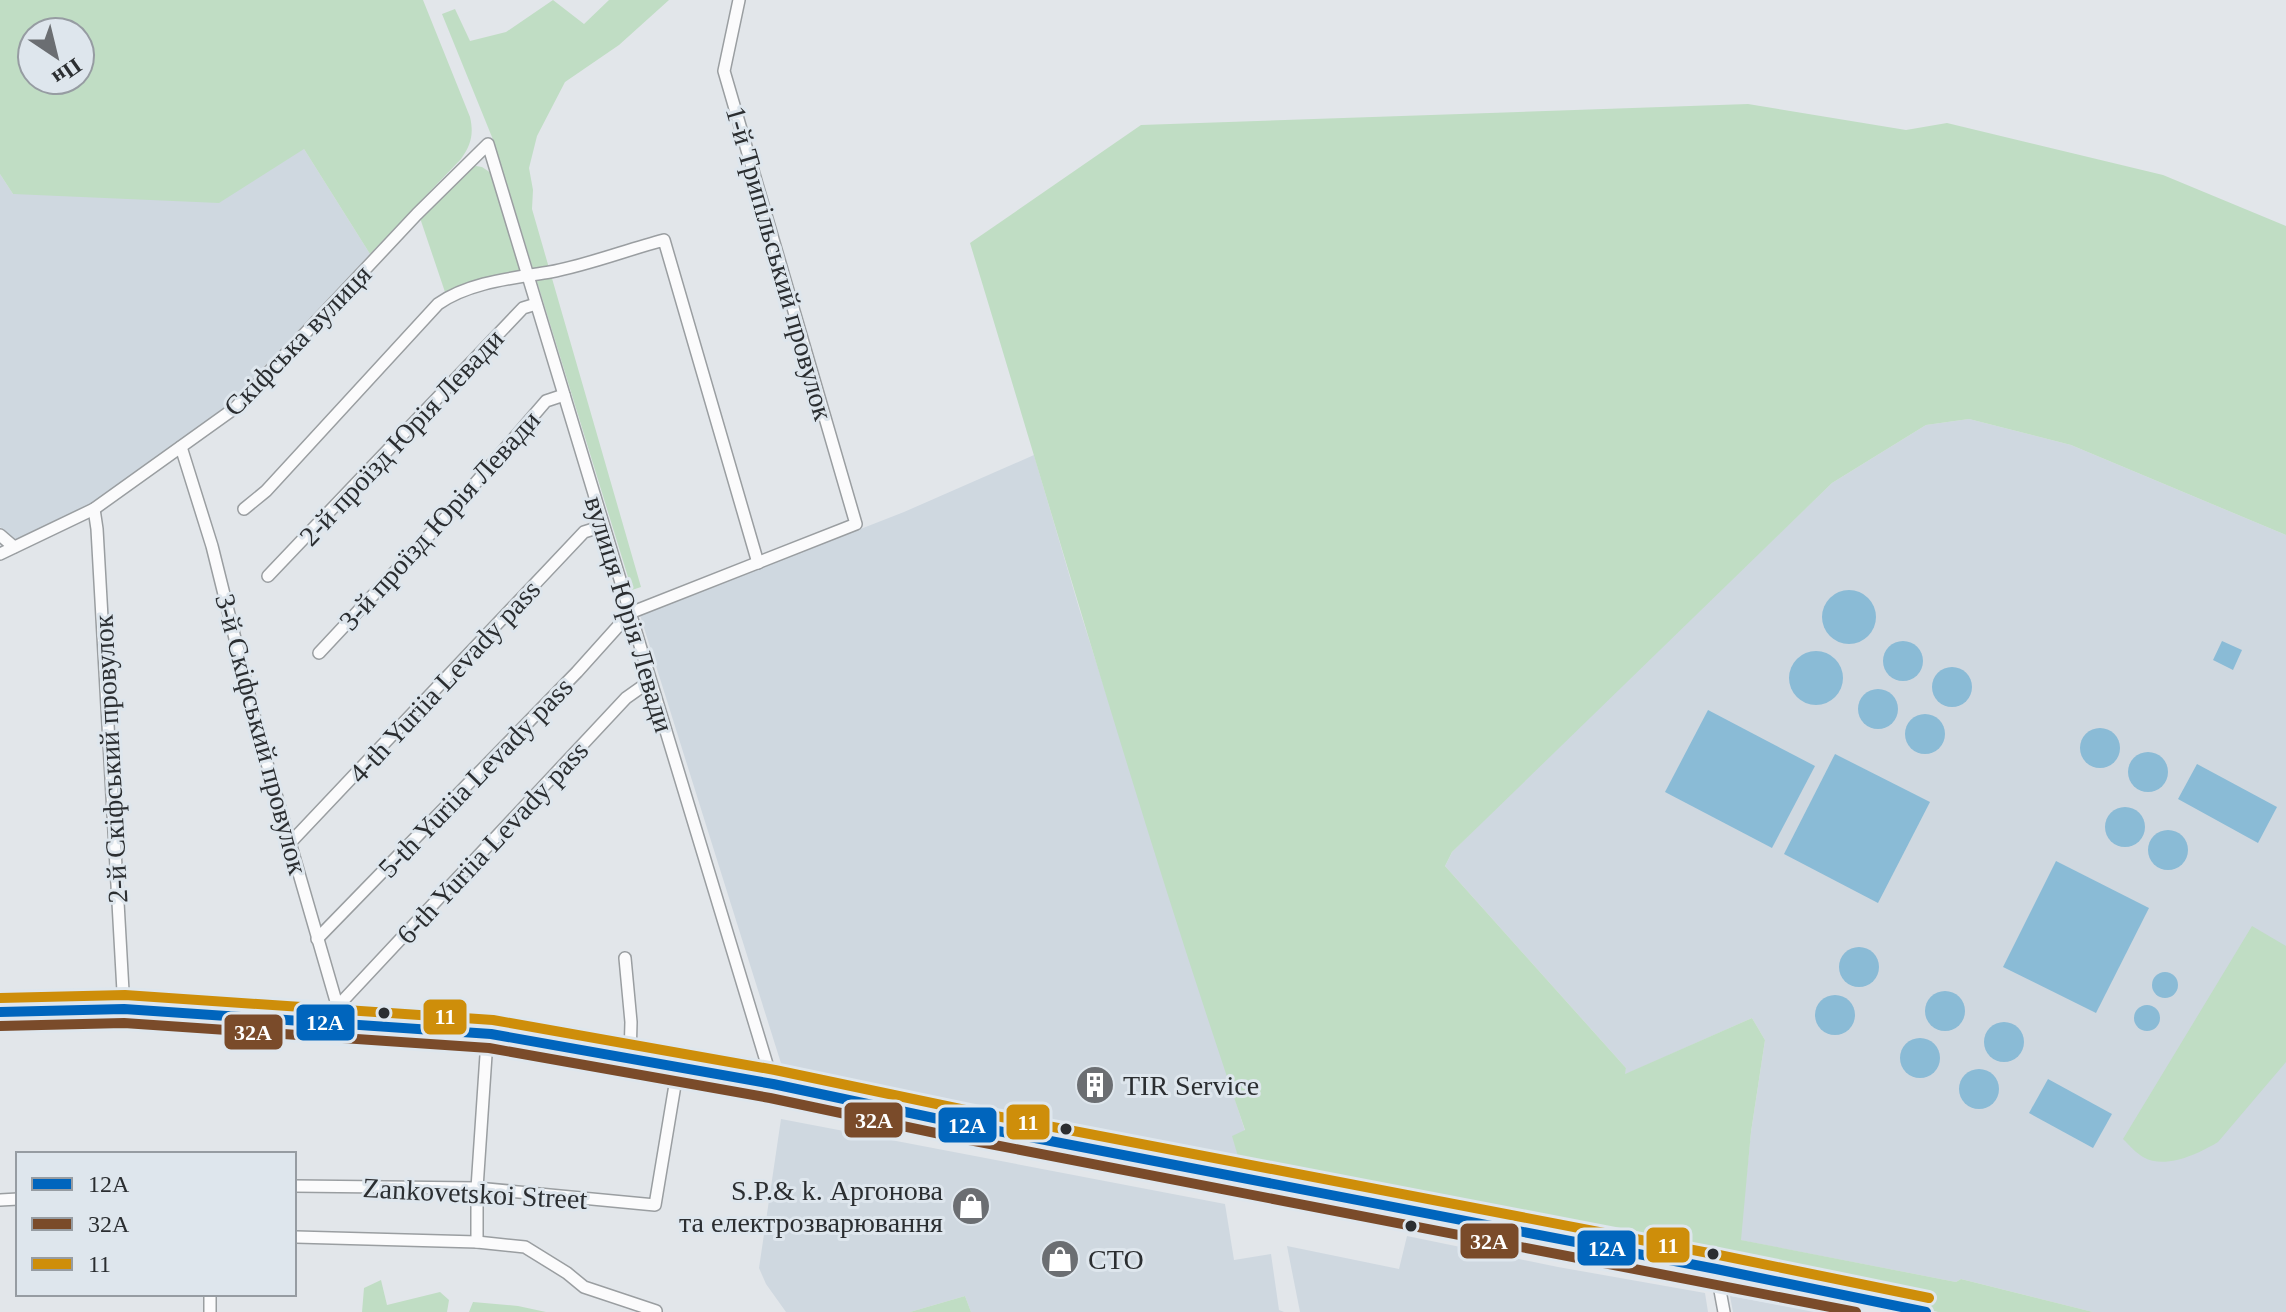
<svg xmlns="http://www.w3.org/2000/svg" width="2286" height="1312" font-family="Georgia,serif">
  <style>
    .built { fill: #cfd8e0 }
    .green { fill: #c0ddc4; fill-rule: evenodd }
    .water { fill: #8abbd6 }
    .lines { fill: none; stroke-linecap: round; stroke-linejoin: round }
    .minor-casing { stroke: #9a9ea1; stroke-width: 14 }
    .minor { stroke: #fbfbfc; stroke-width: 11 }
    .bus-1-casing { stroke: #dee6ed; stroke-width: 16 }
    .bus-2-casing { stroke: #dee6ed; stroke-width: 16 }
    .bus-3-casing { stroke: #dee6ed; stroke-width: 16 }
    .bus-1 { stroke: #0065bd; stroke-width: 10 }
    .bus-2 { stroke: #7a4b2a; stroke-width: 10 }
    .bus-3 { stroke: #ce8e0a; stroke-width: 10 }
    .bus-dot { fill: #2b2e31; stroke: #dee6ed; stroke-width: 3 }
    .labels { text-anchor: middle; stroke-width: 6; stroke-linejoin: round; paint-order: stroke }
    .street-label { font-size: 28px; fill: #2b2e31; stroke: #dee6ed }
    .poi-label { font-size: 28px; fill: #2b2e31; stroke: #dee6ed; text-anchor: start }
    .line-badge { stroke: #dee6ed; stroke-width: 3 }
    .badge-label { font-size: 22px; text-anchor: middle; font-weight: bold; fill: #fff }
  </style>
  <rect width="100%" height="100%" fill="#e2e6ea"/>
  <g class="built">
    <polygon points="304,149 370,254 224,409 90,505 14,540 0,527 0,174 13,194"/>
    <polygon points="1969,419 2071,445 2286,535 2286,1312 2093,1312 1961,1279 1956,1282 1740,1240 1751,1132 1765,1040 1752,1018 1624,1075 1626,1068 1445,866 1452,852 1546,758 1832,483 1926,425"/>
    <polygon points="1034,455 1079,608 1245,1131 1233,1136 1241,1167 968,1116 785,1076 640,615 904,512"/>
    <polygon points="781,1119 1225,1204 1234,1260 1271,1254 1279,1310 1284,1312 971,1312 965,1296 910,1312 786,1312 766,1284 759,1268"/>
    <polygon points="1407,1236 1558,1267 1705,1293 1708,1312 1300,1312 1287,1246 1399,1269"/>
    <polygon points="1730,1296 1818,1312 1733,1312"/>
  </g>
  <g class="green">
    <path d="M0 0H423L470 117C474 134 471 145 461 159L370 254 304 149 219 203 13 194 0 174ZM32 32H80V80H32Z"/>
    <polygon points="553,0 584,24 609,0 669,0 619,45 565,82 537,136 529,168 533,190 532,209 641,587 632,590 494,142 442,14 455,9 470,41 506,32"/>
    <path d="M1748 104 1906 130 1947 123 2163 175 2286 226V535L2071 445 1969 419 1926 425 1832 483 1452 852 1445 866 1626 1068 1625 1074 1752 1018 1765 1040 1751 1132 1741 1240 1956 1282 1961 1279 2093 1312H1938L1778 1275 1444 1210 1435 1202 1422 1200 1414 1205 1241 1167 1232 1136 1245 1130C1145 837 1060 539 970 243L1141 125Z"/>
    <polygon points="476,166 482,167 491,173 522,270 445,292 420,218 470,169"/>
    <path d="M2252 926 2286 946V1062L2218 1142C2198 1154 2165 1170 2143 1157 2136 1153 2129 1145 2123 1139Z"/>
    <polygon points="381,1280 387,1305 440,1292 449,1300 447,1312 362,1312 364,1288"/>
    <polygon points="965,1296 971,1312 910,1312"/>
    <polygon points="473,1302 518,1306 546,1312 469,1312"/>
  </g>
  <g class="water">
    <circle cx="1849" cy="617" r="27"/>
    <circle cx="1903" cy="661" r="20"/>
    <polygon points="2222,641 2242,650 2233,670 2213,660"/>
    <circle cx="1816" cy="678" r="27"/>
    <circle cx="1952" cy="687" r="20"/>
    <circle cx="1878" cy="709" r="20"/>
    <polygon points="1708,710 1815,766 1772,848 1665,792"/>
    <circle cx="1925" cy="734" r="20"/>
    <circle cx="2100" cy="748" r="20"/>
    <circle cx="2148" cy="772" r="20"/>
    <polygon points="1835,754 1930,802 1878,903 1784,854"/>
    <polygon points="2197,764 2277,807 2258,843 2178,799"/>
    <circle cx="2125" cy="827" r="20"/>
    <circle cx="2168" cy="850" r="20"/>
    <polygon points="2056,861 2149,908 2096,1013 2003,967"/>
    <circle cx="1859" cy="967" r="20"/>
    <circle cx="2165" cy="985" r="13"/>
    <circle cx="1945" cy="1011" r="20"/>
    <circle cx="1835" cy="1015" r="20"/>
    <circle cx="2147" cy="1018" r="13"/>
    <circle cx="2004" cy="1042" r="20"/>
    <circle cx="1920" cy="1058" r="20"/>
    <circle cx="1979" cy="1089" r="20"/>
    <polygon points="2048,1079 2112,1114 2093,1148 2029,1113"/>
  </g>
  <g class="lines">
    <g class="minor-casing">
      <g id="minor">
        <polyline points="181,447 212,546 260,739 342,1022"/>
        <polyline points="94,509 97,529 124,1009"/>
        <path d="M244 509 266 491 438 304C469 282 514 278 550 272 588 265 626 250 664 240L758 563"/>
        <polyline points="0,535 14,547"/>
        <polyline points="0,554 94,509 235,408 417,214 488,144 773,1084"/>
        <polyline points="268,576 523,308 536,304"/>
        <polyline points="319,653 448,515 546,401 564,395"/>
        <polyline points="290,843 584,532 603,526"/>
        <polyline points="317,939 577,672 630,613 856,524 724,71 739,0"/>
        <polyline points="625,958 631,1022 630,1059"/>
        <polyline points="337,1007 626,698 650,681"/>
        <polyline points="0,1012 124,1009 491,1034 773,1084 967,1125 1716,1269 1926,1312"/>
        <polyline points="294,1186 477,1188 655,1205 678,1067"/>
        <polyline points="0,1200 18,1199"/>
        <polyline points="296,1237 477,1242 525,1247 567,1273 584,1287 656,1311"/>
        <polyline points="477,1242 477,1188 486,1055 491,1034"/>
        <polyline points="1716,1269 1724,1312"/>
        <polyline points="210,1312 210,1294"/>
      </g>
    </g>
    <use href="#minor" class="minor"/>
    <g class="bus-1-casing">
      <polyline id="bus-1" points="0,1012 124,1009 491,1034 773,1084 967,1125 1716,1269 1926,1312"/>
    </g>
    <g class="bus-2-casing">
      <polyline id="bus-2" points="0,1026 124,1023 489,1048 770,1098 964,1139 1856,1312"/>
    </g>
    <g class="bus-3-casing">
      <polyline id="bus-3" points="0,998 125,995 493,1020 775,1070 970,1111 1719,1255 1929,1298"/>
    </g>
    <use href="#bus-1" class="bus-1"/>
    <use href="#bus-2" class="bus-2"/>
    <use href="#bus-3" class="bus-3"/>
  </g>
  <defs>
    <g id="building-disc" transform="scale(2)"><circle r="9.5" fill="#6b6e72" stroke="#dee6ed"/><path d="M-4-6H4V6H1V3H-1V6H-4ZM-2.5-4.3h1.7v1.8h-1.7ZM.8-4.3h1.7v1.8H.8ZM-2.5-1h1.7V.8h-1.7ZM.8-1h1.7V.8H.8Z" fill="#fff"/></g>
    <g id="shop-disc" transform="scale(2)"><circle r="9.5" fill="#6b6e72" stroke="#dee6ed"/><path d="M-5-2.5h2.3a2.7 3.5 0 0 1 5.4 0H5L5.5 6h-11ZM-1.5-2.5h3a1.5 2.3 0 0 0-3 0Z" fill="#fff"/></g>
  </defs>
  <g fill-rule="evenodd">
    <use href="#building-disc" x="1095" y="1085"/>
    <use href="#shop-disc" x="971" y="1206"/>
    <use href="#shop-disc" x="1060" y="1259"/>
  </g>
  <g class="bus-dot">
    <circle cx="384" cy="1013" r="7"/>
    <circle cx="1066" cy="1129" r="7"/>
    <circle cx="1411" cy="1226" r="7"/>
    <circle cx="1713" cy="1254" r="7"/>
  </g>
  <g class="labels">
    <g class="street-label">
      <text transform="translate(780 263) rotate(74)" y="10">1-й Трипільський провулок</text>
      <text transform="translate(297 340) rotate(-46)" y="10">Скіфська вулиця</text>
      <text transform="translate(401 437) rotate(-47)" y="10">2-й проїзд Юрія Левади</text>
      <text transform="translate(439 520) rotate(-48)" y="10">3-й проїзд Юрія Левади</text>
      <text transform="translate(630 614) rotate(73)" y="10">вулиця Юрія Левади</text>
      <text transform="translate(444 681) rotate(-47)" y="10">4-th Yuriia Levady pass</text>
      <text transform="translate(262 734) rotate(75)" y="10">3-й Скіфський провулок</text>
      <text transform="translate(110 759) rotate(-93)" y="10">2-й Скіфський провулок</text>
      <text transform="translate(475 777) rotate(-46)" y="10">5-th Yuriia Levady pass</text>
      <text transform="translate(492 842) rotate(-47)" y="10">6-th Yuriia Levady pass</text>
      <text transform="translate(475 1193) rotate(3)" y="10">Zankovetskoi Street</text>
    </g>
    <g class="poi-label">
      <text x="1123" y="1095">TIR Service</text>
      <text x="943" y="1200" text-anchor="end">S.P.&amp; k. Аргонова<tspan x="943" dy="32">та електрозварювання</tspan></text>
      <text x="1088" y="1269">СТО</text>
    </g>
  </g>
  <g class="line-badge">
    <rect x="422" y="998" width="46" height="38" rx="8" fill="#ce8e0a"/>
    <rect x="295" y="1003" width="61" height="39" rx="8" fill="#0065bd"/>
    <rect x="223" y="1013" width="61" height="38" rx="8" fill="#7a4b2a"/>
    <rect x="843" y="1101" width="61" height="38" rx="8" fill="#7a4b2a"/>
    <rect x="1005" y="1103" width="46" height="38" rx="8" fill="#ce8e0a"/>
    <rect x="937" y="1106" width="61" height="38" rx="8" fill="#0065bd"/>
    <rect x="1459" y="1222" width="61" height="38" rx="8" fill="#7a4b2a"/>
    <rect x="1645" y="1226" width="46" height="38" rx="8" fill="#ce8e0a"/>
    <rect x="1576" y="1229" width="61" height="38" rx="8" fill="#0065bd"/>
  </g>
  <g class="badge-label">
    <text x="445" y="1024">11</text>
    <text x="325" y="1030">12А</text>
    <text x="253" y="1040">32А</text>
    <text x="874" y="1128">32А</text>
    <text x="1028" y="1130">11</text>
    <text x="967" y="1133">12А</text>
    <text x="1489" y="1249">32А</text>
    <text x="1668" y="1253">11</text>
    <text x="1607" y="1256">12А</text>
  </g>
  <rect x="16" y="1152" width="280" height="144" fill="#dee6ed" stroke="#969ca2" stroke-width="2"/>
  <rect x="32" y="1178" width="40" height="12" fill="#0065bd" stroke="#969ca2" stroke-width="2"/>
  <text x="88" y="1192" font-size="24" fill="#2b2e31">12А</text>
  <rect x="32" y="1218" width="40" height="12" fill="#7a4b2a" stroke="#969ca2" stroke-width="2"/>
  <text x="88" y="1232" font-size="24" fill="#2b2e31">32А</text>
  <rect x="32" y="1258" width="40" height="12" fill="#ce8e0a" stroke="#969ca2" stroke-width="2"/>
  <text x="88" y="1272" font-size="24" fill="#2b2e31">11</text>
  <g transform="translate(56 56) rotate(145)"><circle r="38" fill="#dee6ed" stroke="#969ca2" stroke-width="2"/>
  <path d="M0-6L14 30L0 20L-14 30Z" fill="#6b6e72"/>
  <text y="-12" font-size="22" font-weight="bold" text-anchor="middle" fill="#2b2e31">Пн</text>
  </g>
</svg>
